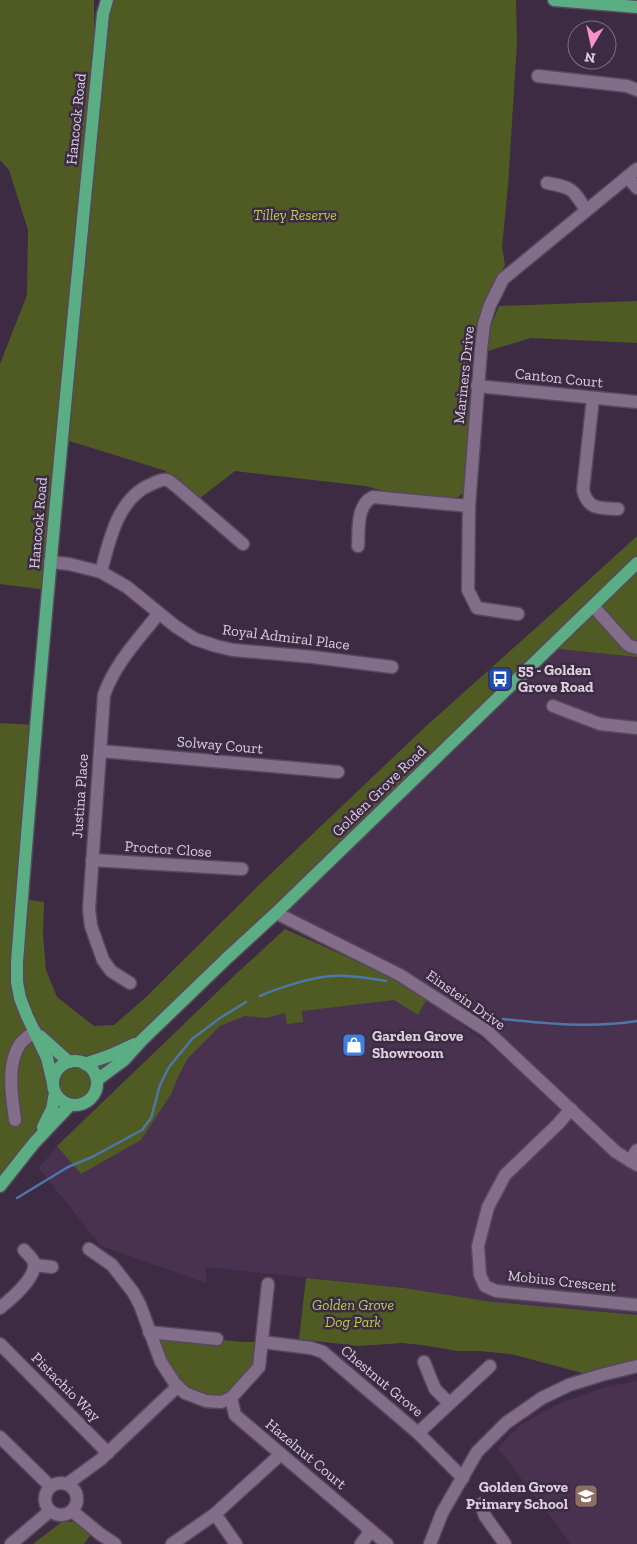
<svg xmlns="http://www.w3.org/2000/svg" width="637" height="1544" font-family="'Zilla Slab',serif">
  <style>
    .built { fill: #483250 }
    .green { fill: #505b23 }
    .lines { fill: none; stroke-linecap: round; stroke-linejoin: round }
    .stream { stroke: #4d77a9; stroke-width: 2.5 }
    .minor-casing { stroke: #57485c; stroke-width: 15 }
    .major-casing { stroke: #57485c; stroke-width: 15 }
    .minor { stroke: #836e8a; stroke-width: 12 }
    .major { stroke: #5bad83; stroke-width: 12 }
    .labels { text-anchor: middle; stroke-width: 5; stroke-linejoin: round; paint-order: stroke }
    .street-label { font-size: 15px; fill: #dbd0df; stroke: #3d2b43 }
    .park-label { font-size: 15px; font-style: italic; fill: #b5cc4d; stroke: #3d2b43 }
    .poi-label { font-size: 15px; font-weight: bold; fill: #dbd0df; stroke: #3d2b43; text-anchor: start }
  </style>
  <rect width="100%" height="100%" fill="#3d2b43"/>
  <g class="built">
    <polygon points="549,648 637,657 637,1315 493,1302 404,1288 206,1267 206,1283 101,1246 39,1168 57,1146 285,929 427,999 499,1052 502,1045 487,1031 276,913"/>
    <polygon points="637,1381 637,1544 571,1544 498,1448 520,1425 556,1405 602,1388"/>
  </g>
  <g class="green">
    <path d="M0 0H94V99L107 0H516L517 42 508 185 502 247 505 265 477 321 470 385 465 491 458 497C427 497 395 495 365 486L235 471 195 502 167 480 166 471 63 439 48 590 0 584V364L27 295 28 230 9 170 0 160Z"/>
    <polygon points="637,301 637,343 531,338 488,351 491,326 499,306"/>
    <polygon points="637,536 637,657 549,648 64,1114 0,1185 0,723 35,725 22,899 44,902 43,934 46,970 57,997 94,1026 114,1025 145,998 258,886 424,728 557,609"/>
    <polygon points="285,929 385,974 427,999 418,1015 394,1000 302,1011 303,1022 287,1024 285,1013 266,1018 245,1016 220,1026 188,1058 179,1075 171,1094 141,1140 81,1174 57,1146 236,974"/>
    <polygon points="306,1278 404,1288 493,1302 637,1315 637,1363 586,1374 511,1354 480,1351 457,1351 422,1345 402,1343 358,1346 299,1339"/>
    <polygon points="149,1332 242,1342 262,1342 259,1367 231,1398 185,1393"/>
    <polygon points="63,1521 75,1522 92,1533 84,1544 33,1544"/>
  </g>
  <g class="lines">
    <g class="stream">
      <path d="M260 996C278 988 312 977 332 976 350 975 368 978 386 981"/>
      <path d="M503 1019C548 1024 592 1028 637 1021"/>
      <polyline points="17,1198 68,1167 92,1157 142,1130 151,1118 160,1085 169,1067 192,1039 220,1018 246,1002"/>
    </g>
    <g class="minor-casing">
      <g id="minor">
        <polyline points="538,76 627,86 637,90"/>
        <polyline points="627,177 637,188"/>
        <path d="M547 183C573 188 572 188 586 210"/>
        <polyline points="477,386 637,402"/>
        <path d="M593 398 583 490C588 510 600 508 618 509"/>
        <path d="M358 546C359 530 356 505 373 497L469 506"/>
        <polyline points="50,562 69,564 101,572 127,587 175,626 195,639 216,646 233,650 313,657 392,667"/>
        <path d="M101 572C109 541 118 497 152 484 156 482 163 479 167 480 170 481 174 485 177 487L243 544"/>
        <polyline points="593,606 627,644 630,646 637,648"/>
        <polyline points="518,614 477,608 468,590 469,506 481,349 484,324 490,305 503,279 637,169"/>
        <polyline points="553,706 600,724 637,728"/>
        <polyline points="100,751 338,772"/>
        <polyline points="92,860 242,869"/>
        <polyline points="276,913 400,975 487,1031 616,1152 637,1165"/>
        <path d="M130 983 111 971 103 960 91 926 89 909 104 695C115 663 139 639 159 613"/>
        <polyline points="571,1109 558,1124 505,1175 488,1207 478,1246 480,1275 485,1286 496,1291 637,1305"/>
        <path d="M15 1120C12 1097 6 1065 20 1044 24 1039 30 1035 35 1031"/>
        <polyline points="630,1161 637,1150"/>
        <polyline points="89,1249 112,1265 133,1292 140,1305 161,1362 176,1385 185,1393 206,1401 221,1402 231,1398 259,1367 268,1284"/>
        <polyline points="34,1265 52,1267"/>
        <path d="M0 1308C10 1300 37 1277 34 1263 33 1258 27 1254 24 1250"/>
        <polyline points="149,1332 217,1339"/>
        <polyline points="262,1342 311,1348 323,1352 418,1433 463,1478"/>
        <polyline points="0,1344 108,1453"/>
        <polyline points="424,1362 435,1389 449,1403"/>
        <polyline points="231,1398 235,1415 387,1544"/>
        <polyline points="418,1433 490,1366"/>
        <polyline points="0,1437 50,1486"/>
        <circle cx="61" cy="1499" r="16"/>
        <polyline points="67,1484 100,1460 178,1386"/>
        <polyline points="481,1504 485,1516 505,1544"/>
        <polyline points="72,1511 100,1534 115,1544"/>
        <polyline points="215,1514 236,1544"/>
        <polyline points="11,1544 50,1511"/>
        <polyline points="172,1544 215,1514 281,1454"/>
        <polyline points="361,1544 367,1536 369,1529"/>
        <polyline points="430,1544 442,1513 477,1452 506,1423 542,1398 569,1385 601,1375 637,1366"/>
      </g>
    </g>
    <g class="major-casing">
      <g id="major">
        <polyline points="554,0 637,7"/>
        <polyline points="40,1036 69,1062"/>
        <circle cx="75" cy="1083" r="22"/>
        <polyline points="85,1064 111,1055 135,1044"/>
        <polyline points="97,1080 124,1060 142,1040 226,959 276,913 637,563"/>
        <path d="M53 1083 47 1058 27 1016 20 998 17 982V962C41 646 72 330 103 14L107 0"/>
        <polyline points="43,1127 52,1109 55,1093"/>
        <polyline points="0,1186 34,1143 70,1105"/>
      </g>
    </g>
    <use href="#minor" class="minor"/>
    <use href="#major" class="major"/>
  </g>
  <defs>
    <g id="bus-square" transform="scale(1.25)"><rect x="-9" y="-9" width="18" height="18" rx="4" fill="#1a4fb4" stroke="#3d2b43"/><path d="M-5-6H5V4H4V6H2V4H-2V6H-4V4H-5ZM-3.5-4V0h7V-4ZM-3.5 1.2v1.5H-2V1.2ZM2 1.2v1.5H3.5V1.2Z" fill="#fff"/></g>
    <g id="shop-square" transform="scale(1.25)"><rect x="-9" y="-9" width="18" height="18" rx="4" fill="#3f7fe0" stroke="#3d2b43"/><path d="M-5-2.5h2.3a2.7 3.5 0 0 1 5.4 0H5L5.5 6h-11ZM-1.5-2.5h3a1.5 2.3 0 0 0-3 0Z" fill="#fff"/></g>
    <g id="school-square" transform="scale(1.25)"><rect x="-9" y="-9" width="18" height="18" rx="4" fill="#8d6e63" stroke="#3d2b43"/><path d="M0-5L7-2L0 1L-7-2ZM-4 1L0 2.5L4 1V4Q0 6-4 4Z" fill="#fff"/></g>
  </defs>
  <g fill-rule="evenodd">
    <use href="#bus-square" x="500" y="679"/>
    <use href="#shop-square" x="354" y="1045"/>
    <use href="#school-square" x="586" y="1496"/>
  </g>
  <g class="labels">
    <g class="street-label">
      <text transform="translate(76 119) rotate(-84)" y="5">Hancock Road</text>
      <text transform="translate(464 375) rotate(-84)" y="5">Mariners Drive</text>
      <text transform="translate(559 378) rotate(6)" y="5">Canton Court</text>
      <text transform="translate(38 523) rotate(-85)" y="5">Hancock Road</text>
      <text transform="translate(286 637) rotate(7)" y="5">Royal Admiral Place</text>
      <text transform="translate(220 745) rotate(5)" y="5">Solway Court</text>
      <text transform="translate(379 791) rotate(-44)" y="5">Golden Grove Road</text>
      <text transform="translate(80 796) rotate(-86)" y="5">Justina Place</text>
      <text transform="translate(168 849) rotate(4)" y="5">Proctor Close</text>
      <text transform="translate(466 1000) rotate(35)" y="5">Einstein Drive</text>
      <text transform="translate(562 1281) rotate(6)" y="5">Mobius Crescent</text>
      <text transform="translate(382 1381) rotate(40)" y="5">Chestnut Grove</text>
      <text transform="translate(66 1387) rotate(45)" y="5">Pistachio Way</text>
      <text transform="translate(306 1454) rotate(40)" y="5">Hazelnut Court</text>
    </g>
    <g class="park-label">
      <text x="295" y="220">Tilley Reserve</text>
      <text x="353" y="1310">Golden Grove<tspan x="353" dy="17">Dog Park</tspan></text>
    </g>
    <g class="poi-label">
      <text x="518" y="675">55 - Golden<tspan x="518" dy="17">Grove Road</tspan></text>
      <text x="372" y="1041">Garden Grove<tspan x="372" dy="17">Showroom</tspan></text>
      <text x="568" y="1492" text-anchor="end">Golden Grove<tspan x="568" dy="17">Primary School</tspan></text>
    </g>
  </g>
  <g transform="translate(592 45) rotate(189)"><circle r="24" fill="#3d2b43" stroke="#7c6d81"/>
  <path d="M0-4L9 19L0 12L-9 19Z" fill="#f890ca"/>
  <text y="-8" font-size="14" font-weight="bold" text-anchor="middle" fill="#dbd0df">N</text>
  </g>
</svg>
